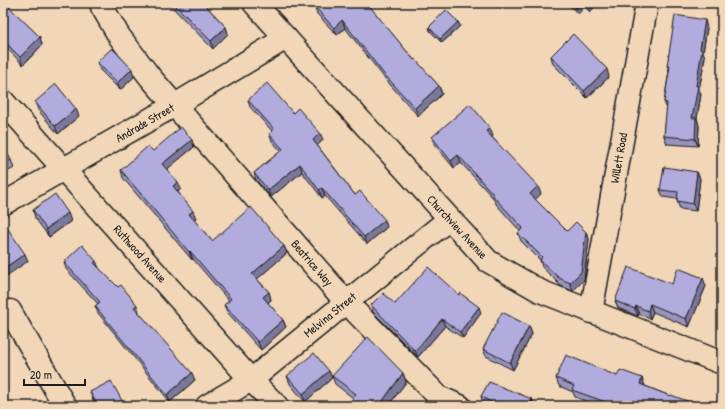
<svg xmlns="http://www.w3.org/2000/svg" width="725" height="409" font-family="'Patrick Hand',sans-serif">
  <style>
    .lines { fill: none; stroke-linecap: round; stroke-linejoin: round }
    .minor-casing { stroke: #1c1c1c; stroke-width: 25 }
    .minor { stroke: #f1d6b8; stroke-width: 22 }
    .wall { fill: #9894be; stroke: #1c1c1c }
    .shaded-wall { fill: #7c789b; stroke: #1c1c1c }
    .building { fill: #b1acdd; stroke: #1c1c1c }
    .labels { text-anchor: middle; stroke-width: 3.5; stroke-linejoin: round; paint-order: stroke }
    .street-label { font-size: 12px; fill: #1c1c1c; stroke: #f1d6b8 }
  </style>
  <rect width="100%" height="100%" fill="#f1d6b8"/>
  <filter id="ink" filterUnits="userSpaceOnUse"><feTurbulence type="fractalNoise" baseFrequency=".025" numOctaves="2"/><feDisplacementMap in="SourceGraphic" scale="8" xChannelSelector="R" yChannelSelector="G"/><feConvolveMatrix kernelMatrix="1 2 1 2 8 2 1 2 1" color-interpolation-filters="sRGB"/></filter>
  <g filter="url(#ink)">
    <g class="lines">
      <g class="minor-casing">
        <g id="minor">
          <polyline points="254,3 488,261 540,291 722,363"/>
          <polyline points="102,7 119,36 150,77 346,302 439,397 460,406"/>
          <polyline points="3,101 251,380 277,406"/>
          <polyline points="3,204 175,105 286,38"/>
          <polyline points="10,311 65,406"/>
          <polyline points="591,312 647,3"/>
          <polyline points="207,406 251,380 449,219"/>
        </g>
      </g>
      <use href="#minor" class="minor"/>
    </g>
    <g class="wall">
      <polygon points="3,3 8,3 9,8 40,37 42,45 23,65 3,44"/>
      <polygon points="168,3 203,3 226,27 228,34 213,49"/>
      <polygon points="318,3 372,3 369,6 414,60 439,86 442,94 418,116 386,80 345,28 337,35 317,14 314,6"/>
      <polygon points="567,3 599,3 590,12 585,7 578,14"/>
      <polygon points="458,22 460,26 442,43 430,31 429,27"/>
      <polygon points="707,28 703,52 705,57 699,90 701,94 697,118 699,126 698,146 667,144 664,136 667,109 664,102 669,71 667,66"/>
      <polygon points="551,56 609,77 587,98 553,64"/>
      <polygon points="97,62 134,77 120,90 100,70"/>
      <polygon points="248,100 293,113 320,133 323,140 317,145 355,195 387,227 367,244 325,196 322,198 302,172 271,197 256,180 254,173 281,151 272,141 269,134 272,131 250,107"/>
      <polygon points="35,102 79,116 58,134 38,110"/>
      <polygon points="493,136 492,137 541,194 535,199 567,231 586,232 589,239 584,280 573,291 561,286 542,267 540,260 521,241 518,233 520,231 496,204 494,199 461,163 454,168 434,144 432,137"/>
      <polygon points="3,146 11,160 14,168 3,174"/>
      <polygon points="194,147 167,169 181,189 178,192 196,218 194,220 212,241 284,246 287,253 257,279 269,292 271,300 268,303 283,320 286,327 261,350 227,312 224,305 229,301 193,259 192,260 123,178 121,170"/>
      <polygon points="722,151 722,179 721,179 720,175"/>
      <polygon points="697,172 700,179 696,211 680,209 677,201 677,199 663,197 660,190"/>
      <polygon points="33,210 71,221 49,237 35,218"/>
      <polygon points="64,262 98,267 139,312 139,313 195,380 170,402 98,313 95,306 98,304 66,269"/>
      <polygon points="672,284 706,286 689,327 653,312 650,319 639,314 638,316 618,308 615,301"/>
      <polygon points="459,295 481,313 463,338 445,326 418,357 373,312 371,305 395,304"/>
      <polygon points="529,326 532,334 513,370 486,356 483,349"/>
      <polygon points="329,371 332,378 305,402 290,384 287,376"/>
      <polygon points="403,373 406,382 388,406 347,406 353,398 335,384 332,376"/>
      <polygon points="617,376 642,378 645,386 670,396 701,406 599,406 575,397 573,392 559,386 556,378"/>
      <polygon points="90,392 125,406 97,406 93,400"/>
      <polygon points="481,396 532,399 535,406 488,406 483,403"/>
    </g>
    <g class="shaded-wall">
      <polygon points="366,3 372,3 367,8"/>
      <polygon points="579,3 584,3 585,7 578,14 575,6"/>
      <polygon points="588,3 599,3 590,12 587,4"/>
      <polygon points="342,20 345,28 337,35 334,28"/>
      <polygon points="705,20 707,28 703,52 705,57 699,90 701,94 697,118 699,126 698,146 695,139 692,118 700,49"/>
      <polygon points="458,22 460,26 442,43 440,39"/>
      <polygon points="226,27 228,34 213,49 211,41"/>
      <polygon points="40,37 42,45 23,65 20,57"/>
      <polygon points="132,69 134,77 120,90 117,83"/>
      <polygon points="607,69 609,77 587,98 584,91"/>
      <polygon points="439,86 442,94 418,116 415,108"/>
      <polygon points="76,109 79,116 58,134 55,126"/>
      <polygon points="490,128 493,136 489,139 486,131"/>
      <polygon points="320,133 323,140 316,147 313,140"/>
      <polygon points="192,140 194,147 165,171 162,164"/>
      <polygon points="458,155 461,163 454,168 451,161"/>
      <polygon points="300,164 302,172 271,197 268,190"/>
      <polygon points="697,172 700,179 696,211 693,204"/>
      <polygon points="178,182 181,189 176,193 173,186"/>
      <polygon points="538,186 541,194 533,202 530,194"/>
      <polygon points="322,188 325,196 322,198 319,190"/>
      <polygon points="193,211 196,218 192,221 189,214"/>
      <polygon points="68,213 71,221 49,237 46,229"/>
      <polygon points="385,220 387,227 367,244 364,237"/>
      <polygon points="586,232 589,239 584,280 573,291 570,283"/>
      <polygon points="284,246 287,253 255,281 252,274"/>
      <polygon points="190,251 193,259 192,260 189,252"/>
      <polygon points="25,254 28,261 5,277 3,271 3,269"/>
      <polygon points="96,261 99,268 94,263"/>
      <polygon points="703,278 706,286 689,327 686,319"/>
      <polygon points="269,292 271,300 266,304 263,297"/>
      <polygon points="650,304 653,312 650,319 648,311"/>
      <polygon points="137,305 139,312 137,315 134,307"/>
      <polygon points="636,306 639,314 638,316 635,309"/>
      <polygon points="479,307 481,313 463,338 460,332"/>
      <polygon points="442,319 445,326 418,357 415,351"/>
      <polygon points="283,320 286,327 261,350 258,342"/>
      <polygon points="529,326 532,334 513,370 510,363"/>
      <polygon points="329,371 332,378 305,402 303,394"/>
      <polygon points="192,373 195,380 170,402 167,395"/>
      <polygon points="403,373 406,382 388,406 379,406"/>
      <polygon points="642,378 645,386 643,392 640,384"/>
      <polygon points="532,399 535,406 530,406"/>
    </g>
    <g class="building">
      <polygon points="3,3 7,3 6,4 40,37 20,57 3,40"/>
      <polygon points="173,3 203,3 226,27 211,41"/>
      <polygon points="318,3 367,3 414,60 415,59 439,86 415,108 383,73 342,20 334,28 314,6"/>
      <polygon points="572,3 579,3 575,6"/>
      <polygon points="446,10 458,22 440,39 429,27"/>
      <polygon points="675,15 705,20 700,49 702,50 696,86 698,86 692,118 696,118 695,139 664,136 667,103 664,102 670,66 667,66"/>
      <polygon points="573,34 607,69 584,91 551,56"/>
      <polygon points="112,48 132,69 117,83 97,62"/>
      <polygon points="267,83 293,113 298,108 320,133 313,140 355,195 360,191 385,220 364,237 322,188 319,190 300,164 268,190 254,173 283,149 269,134 274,129 248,100"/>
      <polygon points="56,84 76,109 55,126 35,102"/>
      <polygon points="470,104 490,128 486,131 538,186 530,194 567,231 576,222 586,232 581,272 570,283 559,278 540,260 542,257 518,233 523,228 493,196 494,195 458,155 451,161 432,137"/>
      <polygon points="181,127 192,140 162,164 178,182 173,186 193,211 189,214 212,241 251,207 284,246 252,274 269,292 263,297 283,320 258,342 224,305 231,299 190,251 189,252 121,170 148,146 153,151"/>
      <polygon points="3,146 11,160 3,165"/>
      <polygon points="721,151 722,151 722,176 720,175"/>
      <polygon points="664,167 697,172 693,204 677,201 678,192 660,190"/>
      <polygon points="55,194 68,213 46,229 33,210"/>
      <polygon points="8,229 25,254 3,269 3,233"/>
      <polygon points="82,245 96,261 94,263 118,287 121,285 137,305 134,307 192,373 167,395 95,306 100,302 64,262"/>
      <polygon points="428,267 459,295 460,293 479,307 460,332 442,319 415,351 371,305 383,293 395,304"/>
      <polygon points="628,267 672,284 678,268 703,278 686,319 650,304 648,311 636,306 635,309 615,301"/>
      <polygon points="502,312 529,326 510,363 483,349"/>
      <polygon points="368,337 403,373 379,406 347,406 356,394 332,376"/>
      <polygon points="314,353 329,371 303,394 287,376"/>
      <polygon points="566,355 617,376 620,370 642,378 640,384 670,396 671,395 701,406 617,406 572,390 574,386 556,378"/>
      <polygon points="111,381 125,406 98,406 90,392"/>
      <polygon points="489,382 532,399 530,406 497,406 481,396"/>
      <polygon points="713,403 720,406 712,406"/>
    </g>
  </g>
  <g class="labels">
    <g class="street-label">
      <text transform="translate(145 123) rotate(-30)" y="4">Andrade Street</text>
      <text transform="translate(619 158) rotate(-80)" y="4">Willett Road</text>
      <text transform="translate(457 227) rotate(47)" y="4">Churchview Avenue</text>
      <text transform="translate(140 254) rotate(48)" y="4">Ruthwood Avenue</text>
      <text transform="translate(312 263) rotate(49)" y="4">Beatrice Way</text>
      <text transform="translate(330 315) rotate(-39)" y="4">Melvina Street</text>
    </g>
  </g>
  <rect width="725" height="409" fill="none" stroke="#f1d6b8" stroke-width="16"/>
  <rect x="8" y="8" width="709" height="393" fill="none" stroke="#1c1c1c" stroke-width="1.5" filter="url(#ink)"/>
  <path d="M24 379v6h61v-6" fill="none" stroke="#1c1c1c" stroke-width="2"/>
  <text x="30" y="379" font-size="12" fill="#1c1c1c" stroke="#f1d6b8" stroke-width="3" paint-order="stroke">20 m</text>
</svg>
